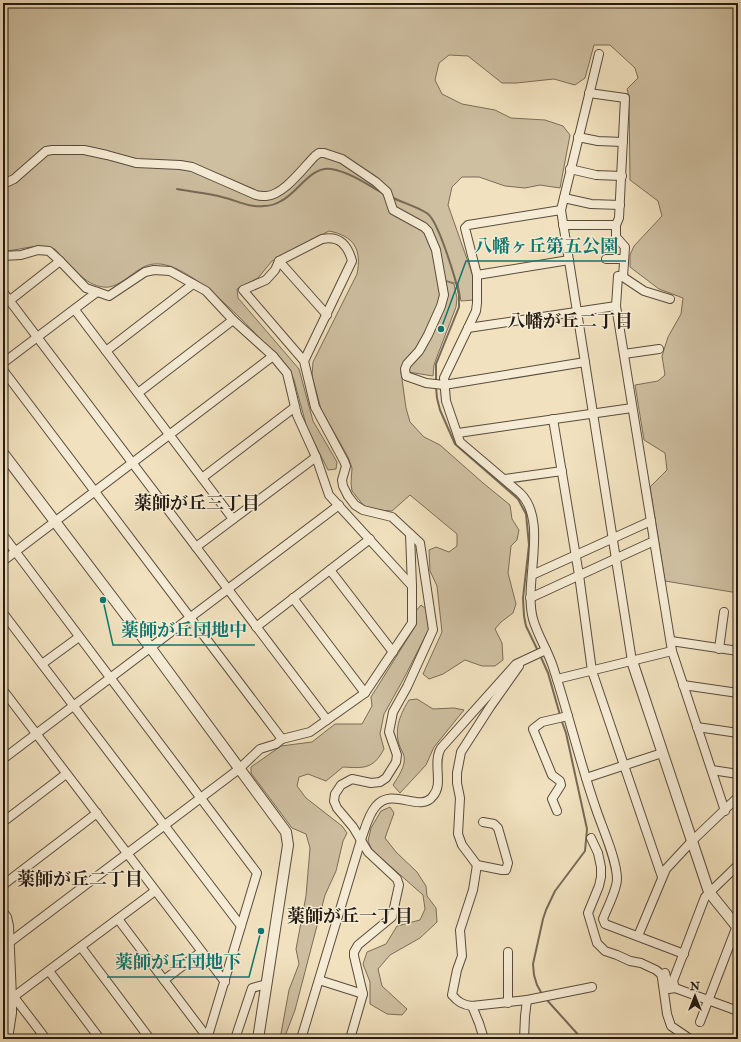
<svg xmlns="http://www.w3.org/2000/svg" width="741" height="1042" font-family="'IM FELL Double Pica','Noto Serif JP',serif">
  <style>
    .green { fill: #cebfa1; stroke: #7a6d59 }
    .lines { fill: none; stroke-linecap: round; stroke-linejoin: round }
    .stream { stroke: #766a55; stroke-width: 2 }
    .minor-casing { stroke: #584c3c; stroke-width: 10 }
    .tertiary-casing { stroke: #584c3c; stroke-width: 12 }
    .minor { stroke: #f6ecd5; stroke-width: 8 }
    .tertiary { stroke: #f6ecd5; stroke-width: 10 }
    .labels { text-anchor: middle; stroke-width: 3; stroke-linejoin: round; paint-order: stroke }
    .neighbourhood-label { font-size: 18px; font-weight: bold; fill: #251b11; stroke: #f6ecd5 }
    .leader { fill: none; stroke: #0f766e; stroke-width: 1.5 }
    .callout-dot { fill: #0f766e; stroke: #f6ecd5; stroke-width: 1.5 }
    .callout-label { font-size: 18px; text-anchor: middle; font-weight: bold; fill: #0f766e; stroke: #f6ecd5; stroke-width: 3; stroke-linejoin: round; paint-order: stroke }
  </style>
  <rect width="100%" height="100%" fill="#f1e1be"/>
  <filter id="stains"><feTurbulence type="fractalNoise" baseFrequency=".005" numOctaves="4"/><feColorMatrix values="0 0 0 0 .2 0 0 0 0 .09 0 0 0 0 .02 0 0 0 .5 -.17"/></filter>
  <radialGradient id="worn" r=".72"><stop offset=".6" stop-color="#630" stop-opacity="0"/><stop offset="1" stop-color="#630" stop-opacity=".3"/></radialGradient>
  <g class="green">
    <path d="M3 3H738V593L665 581 650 487 667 470 665 453 644 440 635 385 658 381 665 375 662 356 668 337 681 314 683 298 659 289 630 267V255L634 246 662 216 658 201 630 180 629 96 627 89 638 78 635 68 610 45H594L585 78 575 85 554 79 516 83H502L468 56 449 55 439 63 435 80 442 94 462 104 495 110 511 118 545 120 563 126 570 135 560 188 540 185 525 188 505 186 479 177H462L452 187 448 205 474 279V300L461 301 458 284 444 280 438 307 423 338 401 372 406 408 410 422 424 437 440 445 483 483 510 505 512 519 519 530 517 540 511 546 508 573 516 604 513 613 501 622 495 629 502 643 503 660 495 666H482L465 660 443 674 429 679 423 674 442 632 437 586 430 571 429 550 436 547 449 552 457 546V534L410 495 392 511 377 510 364 506 352 491 351 483 352 468 348 457 321 409 312 376 313 362 357 274C362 249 354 236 329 231L272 261 258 278 237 289 238 298 299 369 313 421 337 462 336 469 328 470 307 428 294 380 290 370C263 343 194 260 154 264 136 265 121 290 103 287 85 285 73 267 60 255 58 252 55 248 51 248 35 243 19 251 3 251Z"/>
    <polygon points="445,281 454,284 457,298 456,307 438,354 434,365 433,376 408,372 409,366 425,346"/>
    <path d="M421 605 426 609 429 629 403 680 384 714 380 734 384 749C373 770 363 768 343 767L326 781 308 774 299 777 297 786 306 798 342 826 347 833 343 841 336 871 325 895 295 1010 284 1039H280L289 990 299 964 296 949 306 896 310 848 306 834 292 828 251 773V767L281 746 312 742 335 724H362L372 706 371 697 416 625 415 612Z"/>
    <path d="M417 699 433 709 454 708 464 710 434 747 426 765 400 793 393 785C398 777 406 766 404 756 403 752 400 748 399 744 394 728 401 713 409 700Z"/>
    <polygon points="390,807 394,813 385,838 396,852 417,872 426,886 427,896 436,908 437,922 420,938 390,955 378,969 382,986 407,1009 402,1015 387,1014 370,1004 370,982 363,964 367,952 386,944 397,926 420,920 425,909 423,895 372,850 368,841 371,828 381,811"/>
  </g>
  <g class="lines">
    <g class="stream">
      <path d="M177 189C192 192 208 193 222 197 236 200 249 208 264 206 269 206 276 204 281 201 298 193 310 166 331 169 350 172 368 185 384 194"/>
      <path d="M391 197C401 202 421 208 428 214 439 223 456 280 459 295 459 299 459 303 459 307L436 364V383"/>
      <polyline points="436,387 437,398 440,410 455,444 518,499 526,514 529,545 523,598 524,616 526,626 538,651"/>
      <polyline points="540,655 548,673 560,715"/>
      <polyline points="542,994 537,985 534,975 533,964 543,919 546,910 555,891 585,851 587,829 566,733 561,719"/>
      <polyline points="546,999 582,1039"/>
    </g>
    <g class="minor-casing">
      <g id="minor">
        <polyline points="599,54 561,210 632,661"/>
        <polyline points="578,137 598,141 623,142"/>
        <polyline points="570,169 596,175 622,176"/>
        <path d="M3 184 14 179 46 151 52 150H84L107 155 136 163 180 165 192 167 256 195C259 196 263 196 266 196 284 195 303 168 315 156L319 153H324L342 159 376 182 387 192 393 210 424 227 428 231 436 250 444 295 441 306 428 335 419 351 407 364 405 369 406 376 426 383 444 385 585 362"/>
        <polyline points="564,198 591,204 620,205"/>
        <path d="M561 210 468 225 465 228 477 275V303L476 311 468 328 444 378 446 401 460 442 520 493C549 521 523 582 533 619 538 637 549 652 554 670 569 716 580 763 596 809 602 827 617 860 617 879 617 890 607 908 603 919L605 924 684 954"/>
        <polyline points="563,225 616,225 619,218 625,98 589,93"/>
        <polyline points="616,225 616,237 625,247 623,277 618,276 616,306 672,651 725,811"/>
        <polyline points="3,256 21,255 38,250 49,251 60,261 86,288 109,296 145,272 154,270 170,271 206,291 233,320 273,356 287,373 297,415 316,457 329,495 412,586 412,623 365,693 310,732 282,739 276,744 260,749 239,769 10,942"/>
        <polyline points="606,259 624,259"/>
        <polyline points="279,261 327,315"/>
        <polyline points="477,275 569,260"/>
        <polyline points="623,277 644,291 670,299"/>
        <polyline points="3,292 327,720"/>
        <polyline points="9,301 60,261"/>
        <polyline points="75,310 233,519"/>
        <polyline points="468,328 616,306"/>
        <polyline points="106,351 193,284"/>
        <polyline points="624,354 659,349"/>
        <path d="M304 361 243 290 266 280 275 270 279 261 322 239C340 235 348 246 352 261L304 361 315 407 344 461 346 466 342 480 343 486 348 496 355 505 363 510 392 517 420 543 433 630 407 687 393 712 389 732 397 755 396 762 386 778 380 782 371 783 352 779 341 785 335 794 334 801 337 808 353 827 368 852 397 879 399 885 392 917 358 945 354 952V956L363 994 350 1039"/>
        <polyline points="3,363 97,292"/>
        <polyline points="3,370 282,739"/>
        <polyline points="138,393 233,320"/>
        <polyline points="553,419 579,575 592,671 662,877"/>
        <polyline points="458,433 632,408"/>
        <polyline points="202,478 295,407"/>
        <polyline points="505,479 562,471"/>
        <polyline points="410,534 412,586"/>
        <polyline points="3,535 257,873 207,1039"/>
        <polyline points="196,547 316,457"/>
        <polyline points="3,561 273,356"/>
        <polyline points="330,570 393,652"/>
        <polyline points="532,575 651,521"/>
        <polyline points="293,598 365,693"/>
        <polyline points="530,598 654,541"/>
        <polyline points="3,613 241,926"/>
        <polyline points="256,627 370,539"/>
        <polyline points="671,641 738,651"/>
        <polyline points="719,649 724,612"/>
        <polyline points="42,664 79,637"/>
        <polyline points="557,679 672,651"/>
        <polyline points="683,685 738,693"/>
        <polyline points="3,690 225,982"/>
        <polyline points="697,727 738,733"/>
        <polyline points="3,759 339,505"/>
        <polyline points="712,770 738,774"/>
        <polyline points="586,778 662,753"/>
        <polyline points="557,811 552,799 561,785 560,781 552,775 533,729 542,722 568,716"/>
        <polyline points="3,822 66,774"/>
        <polyline points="483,822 494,824 498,828 508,863 506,870 502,870 477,865 462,845 458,834 460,798 457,783 457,773 461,752 490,707 519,666"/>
        <polyline points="591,838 598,853 601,867 601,877 599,886 588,913 597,943 605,951 617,955 630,961 641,963 656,970 661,974 662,978 667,1014 671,1026 690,1039"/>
        <path d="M477 865 473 890 460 930 462 956 457 970 452 995C458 1002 463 1005 472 1006L527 1000 592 987"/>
        <polyline points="738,865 705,897 673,981 675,988 738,1011"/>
        <polyline points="3,885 97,813"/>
        <polyline points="3,912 7,917 9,926 12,998"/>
        <polyline points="118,919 207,1037"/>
        <polyline points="638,936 666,869 692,841 738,797"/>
        <polyline points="81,947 150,1039"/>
        <polyline points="508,952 508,1003"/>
        <polyline points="49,971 100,1039"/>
        <polyline points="665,973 669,989 675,988"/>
        <polyline points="164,980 201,952"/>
        <polyline points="319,980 363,994"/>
        <polyline points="14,997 46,1039"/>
        <polyline points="472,1006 479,1023 484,1039"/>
        <polyline points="700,1022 738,923"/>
        <polyline points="8,1039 12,1013 12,998 155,891"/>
        <polyline points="235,1039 252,988 267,984"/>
        <path d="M301 1039 361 840C365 829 368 815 376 806 393 786 420 814 433 796 444 784 432 763 441 748L516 664 546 650"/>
        <polyline points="524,1039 525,1016 527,1000"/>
      </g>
    </g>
    <g class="tertiary-casing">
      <g id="tertiary">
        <polyline points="3,453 150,647 286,832 288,845 258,1039"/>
        <polyline points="632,661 709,892 738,928"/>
      </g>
    </g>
    <use href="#minor" class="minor"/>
    <use href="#tertiary" class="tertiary"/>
  </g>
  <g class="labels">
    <g class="neighbourhood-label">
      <text x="570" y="327">八幡が丘二丁目</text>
      <text x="197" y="509">薬師が丘三丁目</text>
      <text x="80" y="885">薬師が丘二丁目</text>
      <text x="350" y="922">薬師が丘一丁目</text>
    </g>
  </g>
  <path class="leader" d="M441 329L466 261H626M103 600L113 645H255M261 931L249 977H107"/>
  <g class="callout-dot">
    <circle cx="441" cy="329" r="4"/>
    <circle cx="103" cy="600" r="4"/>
    <circle cx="261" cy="931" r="4"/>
  </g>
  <g class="callout-label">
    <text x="546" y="252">八幡ヶ丘第五公園</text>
    <text x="184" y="636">薬師が丘団地中</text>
    <text x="178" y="968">薬師が丘団地下</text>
  </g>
  <rect width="741" height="1042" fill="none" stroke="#f1e1be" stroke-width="16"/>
  <rect x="4" y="4" width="733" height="1034" fill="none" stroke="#251b11" stroke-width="2"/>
  <rect x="8" y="8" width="725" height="1026" fill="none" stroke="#251b11"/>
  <g transform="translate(695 996)" stroke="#f6ecd5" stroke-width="3" paint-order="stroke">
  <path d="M0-3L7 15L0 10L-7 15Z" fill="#251b11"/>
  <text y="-6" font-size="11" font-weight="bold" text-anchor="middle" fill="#251b11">N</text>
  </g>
  <rect width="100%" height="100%" filter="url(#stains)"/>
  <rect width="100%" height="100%" fill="url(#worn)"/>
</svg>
